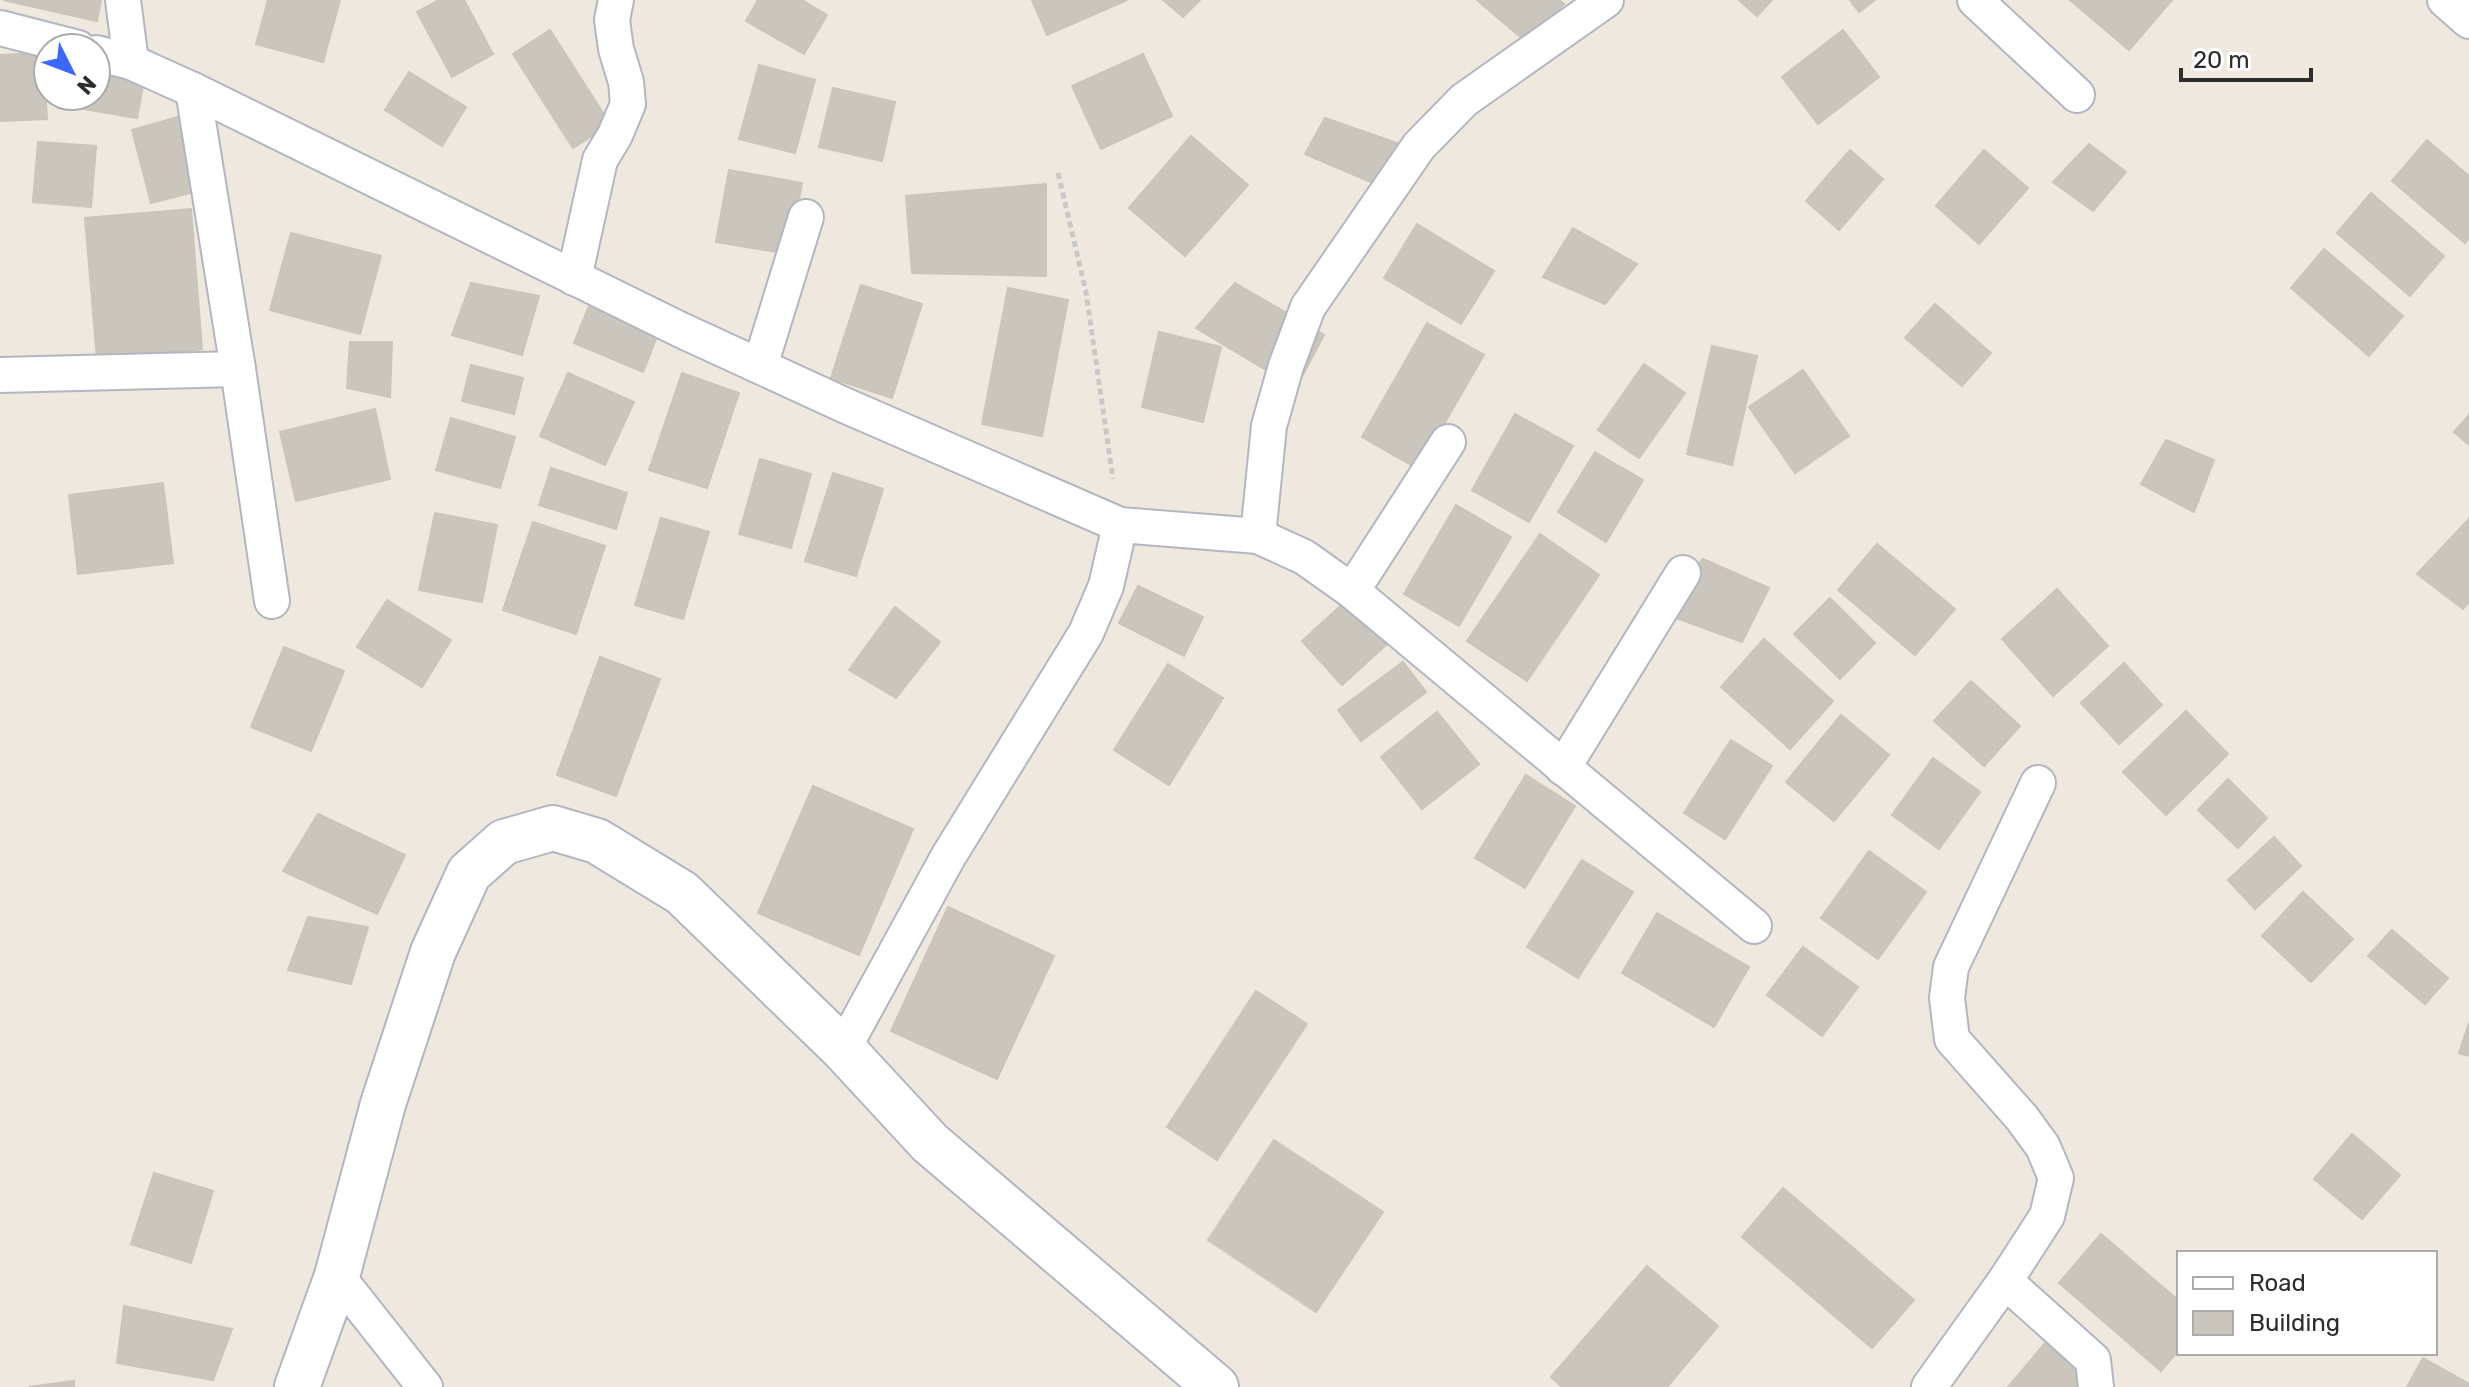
<svg xmlns="http://www.w3.org/2000/svg" width="2469" height="1387" font-family="Rubik,sans-serif">
  <style>
    .building { fill: #cbc6bd; stroke: #cbc4b8; stroke-width: 2 }
    .lines { fill: none; stroke-linecap: round; stroke-linejoin: round }
    .minor-casing { stroke: #b3b6c1; stroke-width: 38 }
    .tertiary-casing { stroke: #b3b6c1; stroke-width: 48 }
    .path { stroke: #c8c8c8; stroke-width: 5; stroke-dasharray: 6 4; stroke-linecap: butt }
    .minor { stroke: #fff; stroke-width: 34 }
    .tertiary { stroke: #fff; stroke-width: 44 }
  </style>
  <rect width="100%" height="100%" fill="#efe8df"/>
  <g class="building">
    <polygon points="3,0 101,0 97,21"/>
    <polygon points="268,0 340,0 323,62 256,44"/>
    <polygon points="439,0 464,0 493,54 452,77 417,12"/>
    <polygon points="758,0 802,0 827,15 804,54 746,21"/>
    <polygon points="1032,0 1127,0 1047,35"/>
    <polygon points="1163,0 1200,0 1183,17"/>
    <polygon points="1477,0 1559,0 1564,4 1530,45"/>
    <polygon points="1739,0 1772,0 1757,16"/>
    <polygon points="1850,0 1875,0 1859,12"/>
    <polygon points="2070,0 2172,0 2129,50"/>
    <polygon points="550,30 610,124 573,148 513,54"/>
    <polygon points="1843,30 1879,77 1818,124 1782,77"/>
    <polygon points="43,53 47,119 0,121 0,55"/>
    <polygon points="1143,54 1172,116 1101,149 1072,86"/>
    <polygon points="759,65 815,80 795,153 739,139"/>
    <polygon points="96,67 145,75 137,118 78,108 80,96 96,96"/>
    <polygon points="409,72 466,107 442,146 385,110"/>
    <polygon points="833,88 895,102 882,161 819,147"/>
    <polygon points="178,117 198,191 151,203 132,130"/>
    <polygon points="1325,118 1400,144 1373,183 1305,154"/>
    <polygon points="1191,136 1248,185 1185,256 1129,208"/>
    <polygon points="2427,140 2469,176 2469,238 2465,243 2392,181"/>
    <polygon points="38,142 96,146 91,207 33,202"/>
    <polygon points="2089,144 2126,172 2093,211 2053,182"/>
    <polygon points="1850,150 1883,179 1839,230 1806,201"/>
    <polygon points="1984,150 2028,188 1979,244 1936,206"/>
    <polygon points="729,170 802,183 789,254 716,242"/>
    <polygon points="1046,184 1046,276 912,273 906,196"/>
    <polygon points="2371,193 2444,256 2410,296 2337,233"/>
    <polygon points="191,209 202,349 97,359 85,218"/>
    <polygon points="1417,224 1494,271 1461,324 1384,278"/>
    <polygon points="1573,228 1637,264 1605,304 1543,277"/>
    <polygon points="291,233 381,256 360,334 270,310"/>
    <polygon points="2324,249 2403,316 2369,356 2291,288"/>
    <polygon points="471,283 539,296 522,355 452,335"/>
    <polygon points="1235,283 1324,335 1296,388 1196,328"/>
    <polygon points="861,285 922,304 892,398 831,378"/>
    <polygon points="1008,288 1068,300 1042,436 982,424"/>
    <polygon points="591,301 660,329 643,372 574,343"/>
    <polygon points="1935,304 1991,353 1962,386 1905,338"/>
    <polygon points="1427,323 1484,355 1418,469 1362,437"/>
    <polygon points="1159,332 1221,347 1203,422 1142,407"/>
    <polygon points="350,342 392,342 390,397 347,388"/>
    <polygon points="1712,346 1757,356 1732,465 1687,454"/>
    <polygon points="1644,364 1685,393 1639,458 1598,430"/>
    <polygon points="471,365 523,378 514,414 462,401"/>
    <polygon points="1803,370 1849,436 1795,473 1749,407"/>
    <polygon points="568,373 634,402 605,465 540,436"/>
    <polygon points="682,373 739,393 707,488 649,470"/>
    <polygon points="375,409 390,479 296,501 280,432"/>
    <polygon points="1515,414 1573,446 1529,522 1472,490"/>
    <polygon points="2469,415 2469,445 2454,432"/>
    <polygon points="451,418 515,437 500,488 436,470"/>
    <polygon points="2166,440 2214,460 2194,512 2141,484"/>
    <polygon points="1595,452 1643,480 1606,542 1558,512"/>
    <polygon points="760,459 811,474 791,548 739,534"/>
    <polygon points="551,468 627,493 616,529 539,505"/>
    <polygon points="833,473 883,489 856,576 805,561"/>
    <polygon points="163,483 173,563 78,574 69,495"/>
    <polygon points="1456,505 1511,537 1459,626 1404,594"/>
    <polygon points="435,513 497,525 482,602 419,590"/>
    <polygon points="661,518 709,532 683,619 635,605"/>
    <polygon points="2469,519 2469,602 2463,609 2417,574"/>
    <polygon points="533,522 605,546 576,634 503,610"/>
    <polygon points="1540,534 1599,575 1527,681 1467,641"/>
    <polygon points="1877,544 1955,609 1915,655 1838,590"/>
    <polygon points="1703,559 1769,588 1742,642 1660,612"/>
    <polygon points="1138,586 1203,617 1184,656 1119,623"/>
    <polygon points="2057,589 2108,646 2053,696 2002,639"/>
    <polygon points="1830,598 1875,643 1840,679 1794,634"/>
    <polygon points="387,600 451,640 422,687 357,647"/>
    <polygon points="1347,600 1387,644 1342,685 1302,641"/>
    <polygon points="895,607 940,642 896,698 849,670"/>
    <polygon points="1764,639 1833,701 1790,749 1721,687"/>
    <polygon points="284,647 344,671 311,751 251,727"/>
    <polygon points="600,657 660,679 616,796 557,775"/>
    <polygon points="1403,662 1426,692 1361,741 1338,710"/>
    <polygon points="2124,663 2162,705 2119,744 2081,703"/>
    <polygon points="1168,664 1223,698 1169,785 1114,750"/>
    <polygon points="1971,681 2020,726 1984,766 1934,721"/>
    <polygon points="2186,711 2228,754 2166,815 2123,772"/>
    <polygon points="1437,712 1479,764 1422,809 1381,757"/>
    <polygon points="1841,715 1889,755 1834,821 1786,782"/>
    <polygon points="1731,740 1772,766 1725,839 1684,813"/>
    <polygon points="1933,758 1980,792 1939,849 1892,815"/>
    <polygon points="1526,775 1575,806 1525,888 1475,858"/>
    <polygon points="2228,779 2267,818 2238,848 2198,810"/>
    <polygon points="813,786 913,829 859,955 758,913"/>
    <polygon points="318,814 405,855 377,914 283,871"/>
    <polygon points="2274,837 2301,866 2255,909 2228,880"/>
    <polygon points="1869,851 1926,892 1878,959 1821,918"/>
    <polygon points="1582,860 1633,892 1578,978 1527,947"/>
    <polygon points="2303,892 2353,939 2311,982 2262,936"/>
    <polygon points="948,907 1054,956 997,1079 891,1031"/>
    <polygon points="1657,913 1749,967 1714,1027 1622,973"/>
    <polygon points="308,917 368,927 351,984 288,970"/>
    <polygon points="2392,930 2448,978 2425,1004 2368,956"/>
    <polygon points="1803,947 1858,987 1822,1036 1767,995"/>
    <polygon points="1256,991 1307,1024 1217,1160 1167,1127"/>
    <polygon points="2469,1023 2469,1056 2459,1053"/>
    <polygon points="2352,1134 2400,1175 2362,1219 2314,1179"/>
    <polygon points="1274,1140 1383,1212 1316,1312 1208,1240"/>
    <polygon points="154,1173 213,1191 191,1263 131,1244"/>
    <polygon points="1783,1188 1914,1300 1872,1348 1742,1237"/>
    <polygon points="2101,1234 2179,1301 2179,1350 2161,1371 2059,1283"/>
    <polygon points="1647,1266 1718,1326 1667,1387 1562,1387 1551,1377"/>
    <polygon points="124,1306 232,1329 213,1380 117,1363"/>
    <polygon points="2046,1342 2091,1380 2085,1387 2008,1387"/>
    <polygon points="2423,1358 2469,1384 2469,1387 2407,1387"/>
    <polygon points="74,1381 74,1387 29,1387"/>
  </g>
  <g class="lines">
    <g class="minor-casing">
      <g id="minor">
        <polyline points="123,0 131,62"/>
        <polyline points="1975,0 2077,95"/>
        <polyline points="2445,0 2469,21"/>
        <polyline points="0,28 78,48"/>
        <polyline points="96,53 131,62 193,90 681,330 844,405 1120,525 1258,536 1304,557 1352,591 1754,926"/>
        <polyline points="193,90 238,369 272,601"/>
        <polyline points="574,278 600,160 615,135 628,104 626,82 616,49 612,20 616,0"/>
        <polyline points="760,366 806,217"/>
        <polyline points="0,375 238,369"/>
        <polyline points="1258,536 1269,426 1286,366 1308,307 1419,146 1464,100 1606,0"/>
        <polyline points="1352,591 1448,442"/>
        <polyline points="1563,768 1683,573"/>
        <polyline points="843,1049 948,857 1086,633 1106,586 1120,525"/>
        <polyline points="337,1276 425,1387"/>
        <polyline points="2005,1281 2093,1360 2096,1387"/>
        <polyline points="1929,1387 2005,1281 2047,1216 2056,1178 2043,1147 2022,1118 1952,1039 1947,998 1951,967 2038,783"/>
      </g>
    </g>
    <g class="tertiary-casing">
      <polyline id="tertiary" points="297,1387 337,1276 383,1104 433,952 469,873 504,842 553,828 597,841 682,893 843,1049 930,1143 1216,1387"/>
    </g>
    <polyline class="path" points="1058,173 1086,292 1113,479"/>
    <use href="#minor" class="minor"/>
    <use href="#tertiary" class="tertiary"/>
  </g>
  <rect x="2177" y="1251" width="260" height="104" fill="#ffffff" stroke="#ababab" stroke-width="2"/>
  <rect x="2193" y="1277" width="40" height="12" fill="#ffffff" stroke="#ababab" stroke-width="2"/>
  <text x="2249" y="1291" font-size="24" fill="#2d2d2d">Road</text>
  <rect x="2193" y="1311" width="40" height="24" fill="#cbc6bd" stroke="#ababab" stroke-width="2"/>
  <text x="2249" y="1331" font-size="24" fill="#2d2d2d">Building</text>
  <g transform="translate(72 72) rotate(132)"><circle r="38" fill="#ffffff" stroke="#ababab" stroke-width="2"/>
  <path d="M0-6L14 30L0 20L-14 30Z" fill="#3c68ff"/>
  <text y="-12" font-size="22" font-weight="bold" text-anchor="middle" fill="#2d2d2d">N</text>
  </g>
  <path d="M2181 68v12h130v-12" fill="none" stroke="#2d2d2d" stroke-width="4"/>
  <text x="2193" y="68" font-size="24" fill="#2d2d2d" stroke="#ffffff" stroke-width="6" paint-order="stroke">20 m</text>
</svg>
